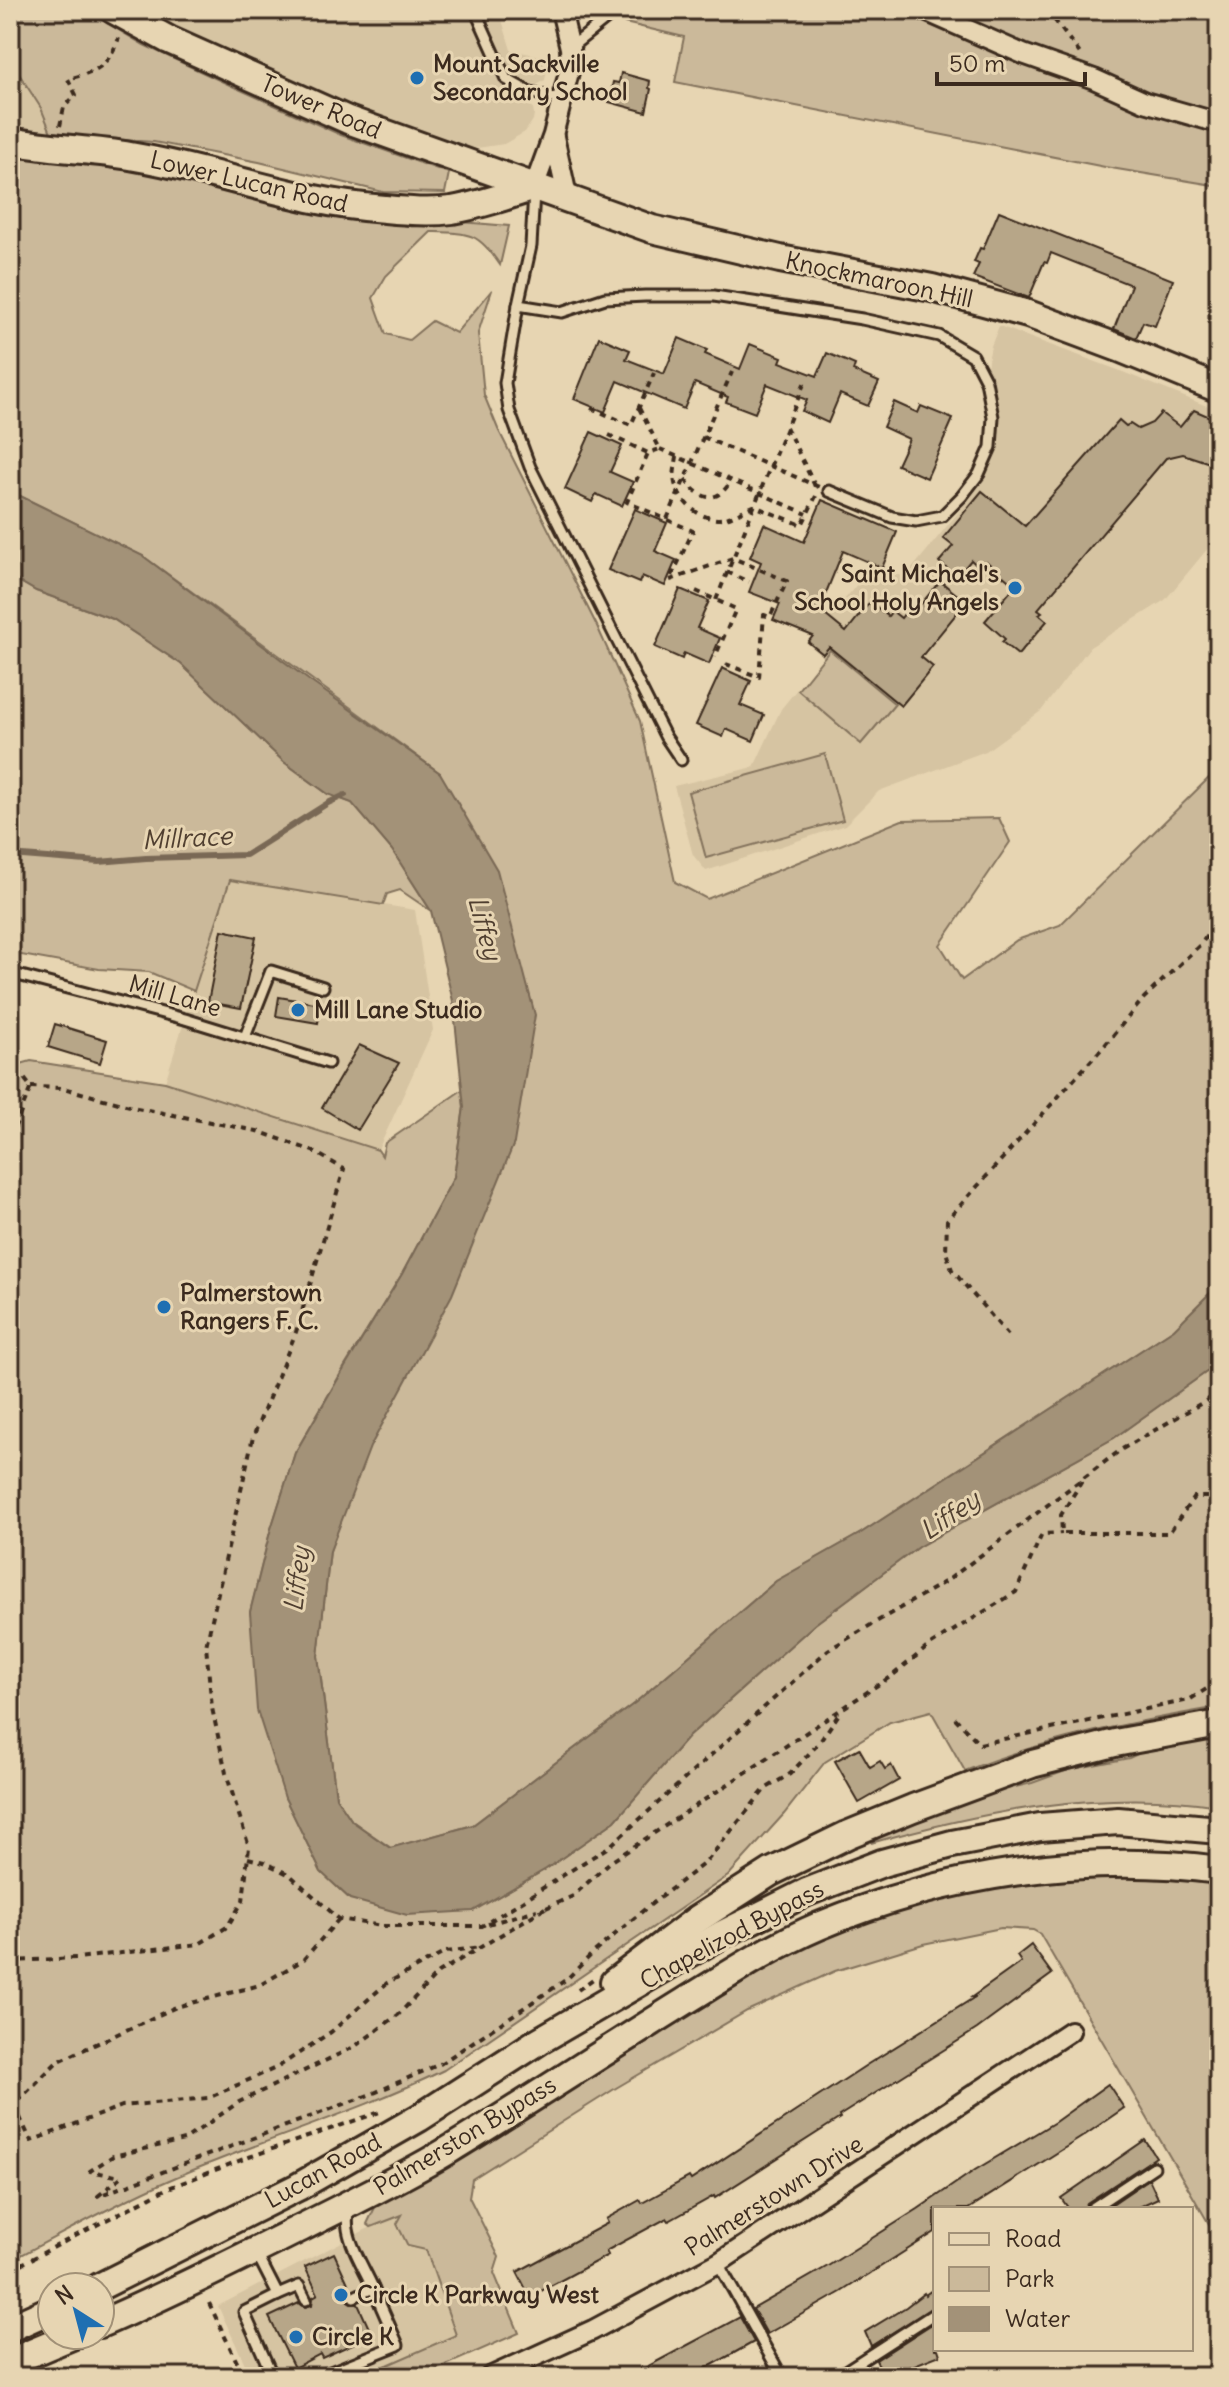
<svg xmlns="http://www.w3.org/2000/svg" width="1229" height="2387" font-family="Delius,sans-serif">
  <style>
    .built { fill: #d6c4a2 }
    .green { fill: #cbb99a; stroke: #83725c; stroke-width: 2 }
    .water { fill: #a39278; stroke: #796854; stroke-width: 2 }
    .lines { fill: none; stroke-linecap: round; stroke-linejoin: round }
    .stream { stroke: #796854; stroke-width: 6 }
    .building { fill: #b7a688; stroke: #3b2a1e; stroke-width: 2 }
    .lane-casing { stroke: #3b2a1e; stroke-width: 15 }
    .street-casing { stroke: #3b2a1e; stroke-width: 24 }
    .secondary-casing { stroke: #3b2a1e; stroke-width: 32 }
    .path { stroke: #3b2a1e; stroke-width: 4; stroke-dasharray: 6 6; stroke-linecap: butt }
    .lane { stroke: #e7d5b2; stroke-width: 9 }
    .street { stroke: #e7d5b2; stroke-width: 18 }
    .secondary { stroke: #e7d5b2; stroke-width: 26 }
    .poi-dot { fill: #1f6fb2; stroke: #e7d5b2; stroke-width: 3 }
    .labels { text-anchor: middle; stroke-width: 6; stroke-linejoin: round; paint-order: stroke }
    .poi-label { font-size: 24px; font-weight: bold; fill: #3b2a1e; stroke: #e7d5b2; text-anchor: start }
    .street-label { font-size: 24px; fill: #3b2a1e; stroke: #e7d5b2 }
    .water-label { font-size: 26px; font-style: italic; fill: #503f30; stroke: #e7d5b2 }
  </style>
  <rect width="100%" height="100%" fill="#e7d5b2"/>
  <filter id="ink" filterUnits="userSpaceOnUse"><feTurbulence type="fractalNoise" baseFrequency=".0125" numOctaves="2"/><feDisplacementMap in="SourceGraphic" scale="16" xChannelSelector="R" yChannelSelector="G"/><feConvolveMatrix kernelMatrix="1 2 1 2 8 2 1 2 1" color-interpolation-filters="sRGB"/></filter>
  <g filter="url(#ink)">
    <g class="built">
      <polygon points="145,10 499,10 511,50 549,58 545,80 537,85 528,83 522,100 533,108 534,114 533,120 525,132 504,144 477,148 458,145 415,130 285,77 174,26"/>
      <polygon points="10,66 30,81 52,135 10,126"/>
      <polygon points="999,326 1118,370 1219,411 1219,535 1165,600 1090,647 1041,711 986,751 879,791 845,825 706,871 693,855 674,786 754,767 781,709 823,657 808,644 868,571 906,576 979,487 993,457 997,431 994,399 986,371 991,346"/>
      <polygon points="229,880 415,910 433,1030 378,1150 165,1082"/>
      <polygon points="402,2214 426,2250 456,2335 360,2377 251,2377 218,2306 367,2229"/>
    </g>
    <g class="green">
      <polygon points="10,10 85,10 144,45 232,86 341,135 449,173 445,193 383,192 259,162 154,142 52,135 41,108 10,60"/>
      <polygon points="611,10 1219,10 1219,186 1105,167 675,82 684,37 625,23"/>
      <path d="M10 155 153 172 413 218 509 226 500 265C478 232 470 233 431 232L386 276 373 298 386 334 409 340 432 321 456 333 492 290 478 333 484 395 498 429 597 626 640 721 675 882 707 899 902 820 999 818 1010 842 940 945 962 980 1017 940 1060 925 1219 768V1284L1174 1329 861 1533 776 1581 636 1702 473 1825 391 1848 352 1821 336 1797 318 1656 330 1551 369 1441 514 1143 440 773 143 556 10 491Z"/>
      <polygon points="10,576 36,591 113,619 181,664 284,762 328,794 352,803 392,850 431,911 400,890 387,894 383,905 230,880 194,991 149,972 99,969 10,953"/>
      <polygon points="830,650 895,704 861,744 798,690"/>
      <polygon points="825,754 843,820 706,858 688,792"/>
      <path d="M31 1061 165 1082 378 1150 382 1156 385 1143 462 1090 464 1107 454 1177 402 1274 345 1366 295 1453 270 1532 250 1612 285 1798 321 1872 350 1899 473 1911 546 1869 615 1821 688 1737 815 1624 918 1547 1114 1438 1219 1363V1707C1133 1722 1047 1738 965 1771L931 1711 890 1722 825 1762 784 1814 728 1876 444 2070C354 2114 258 2141 167 2181 114 2204 62 2234 10 2261V1067Z"/>
      <path d="M1219 1738V1806C1104 1787 982 1812 871 1843L890 1831 990 1793 1032 1783 1068 1770 1129 1758 1157 1745Z"/>
      <polygon points="1128,1874 1219,1883 1219,2241 1040,1934 1033,1930 1001,1928 923,1944 835,1971 747,2011 616,2088 472,2179 469,2197 499,2257 494,2273 519,2333 419,2377 360,2377 456,2335 426,2250 408,2246 397,2224 402,2215 371,2227 367,2224 379,2199 737,1979 823,1934 919,1903 992,1885"/>
    </g>
    <polygon class="water" points="10,491 143,556 310,681 440,773 497,870 535,1015 514,1143 452,1295 370,1447 330,1551 318,1656 336,1797 352,1821 390,1848 473,1825 636,1702 776,1581 861,1533 1174,1329 1219,1284 1219,1363 1114,1438 918,1547 815,1624 688,1737 615,1821 546,1869 473,1911 407,1915 350,1899 321,1872 285,1798 257,1710 250,1612 270,1532 295,1453 345,1367 402,1274 454,1177 464,1107 453,1001 431,911 392,850 352,803 328,794 284,762 181,664 113,619 36,591 10,576"/>
    <g class="lines">
      <polyline class="stream" points="10,855 99,862 146,858 246,855 328,803 345,795"/>
    </g>
    <g class="building">
      <polygon points="621,73 650,81 649,88 651,89 646,112 609,102 613,82 619,83"/>
      <polygon points="999,211 1173,280 1155,326 1143,322 1136,338 1114,329 1131,285 1051,253 1047,263 1044,262 1029,298 973,277 979,264 974,262 980,248 983,249"/>
      <polygon points="599,337 630,350 626,359 664,374 679,338 707,350 705,354 740,369 750,344 782,357 780,362 817,376 827,353 855,365 853,371 879,382 868,406 840,394 828,423 802,411 807,400 767,384 755,413 726,402 728,397 695,383 684,409 618,381 605,412 574,399"/>
      <polygon points="894,402 918,413 921,406 953,419 927,478 897,465 909,439 883,427"/>
      <polygon points="1194,410 1217,420 1215,427 1219,429 1219,466 1183,454 1166,458 1038,609 1042,612 1039,614 1047,621 1018,655 1002,642 1005,639 985,621 1015,586 987,562 981,569 971,560 957,577 939,562 953,546 943,538 982,491 1025,526 1119,420 1126,426 1130,424 1138,429 1152,423 1161,413 1180,427"/>
      <polygon points="591,432 622,446 610,472 633,482 622,506 596,494 592,502 565,489"/>
      <polygon points="822,500 897,532 882,568 843,551 819,610 846,632 870,602 888,616 892,611 901,618 913,603 918,608 940,581 966,602 921,657 933,667 901,706 829,647 823,654 808,642 813,636 773,620 780,604 749,592 761,562 750,557 764,524 804,542"/>
      <polygon points="635,509 667,523 655,551 676,560 665,586 642,576 639,583 608,570"/>
      <polygon points="680,589 709,601 697,628 720,638 709,664 684,653 682,659 655,647"/>
      <polygon points="722,668 751,681 740,705 764,715 753,741 726,729 723,737 696,725"/>
      <polygon points="222,930 256,937 241,1008 208,1002"/>
      <polygon points="279,997 321,1004 318,1023 276,1016"/>
      <polygon points="55,1024 107,1040 100,1063 48,1047"/>
      <polygon points="359,1045 399,1063 358,1130 322,1108"/>
      <polygon points="859,1748 870,1767 880,1761 885,1769 891,1765 899,1780 859,1803 835,1761"/>
      <polygon points="1031,1945 1052,1974 977,2029 839,2116 840,2118 823,2129 715,2198 714,2196 669,2221 667,2218 606,2251 608,2255 530,2297 517,2272 608,2223 606,2219 640,2200 642,2203 689,2177 691,2180 868,2064 975,1997 972,1997 1021,1962 1017,1956"/>
      <polygon points="1108,2084 1124,2108 1082,2137 968,2209 935,2209 935,2232 841,2292 767,2334 753,2309 828,2266 918,2209 975,2170 1055,2122"/>
      <polygon points="1145,2140 1156,2157 1087,2203 1084,2209 1069,2209 1061,2198"/>
      <polygon points="1149,2179 1158,2198 1134,2209 1105,2209"/>
      <polygon points="334,2253 351,2290 347,2296 348,2301 353,2304 358,2304 372,2335 322,2358 320,2354 294,2368 269,2317 299,2303 305,2307 312,2305 313,2297 318,2294 305,2267"/>
      <polygon points="935,2288 935,2306 871,2346 865,2332 906,2307 924,2293 925,2295"/>
      <polygon points="740,2317 754,2342 705,2369 690,2377 628,2377"/>
      <polygon points="935,2322 935,2349 938,2349 940,2355 884,2377 876,2360"/>
    </g>
    <g class="lines">
      <g class="lane-casing">
        <g id="lane">
          <polyline points="475,10 506,79 527,91 561,100"/>
          <polyline points="570,48 617,10"/>
          <polyline points="534,191 531,246 518,305 505,383 509,410 530,467 665,736 681,760"/>
          <polyline points="518,305 562,312 605,298 645,296 714,296 862,319 939,336 973,356 986,381 993,417 991,447 979,474 962,496 942,516 916,521 892,517 829,491"/>
          <polyline points="10,973 185,1019 328,1063"/>
          <polyline points="245,1037 271,971 323,987"/>
          <polyline points="1091,2209 1154,2167"/>
          <path d="M349 2210C341 2234 363 2265 373 2288L354 2297"/>
          <polyline points="257,2254 278,2295 299,2286 306,2300"/>
          <polyline points="718,2263 782,2377"/>
          <polyline points="273,2377 244,2312 278,2295"/>
          <polyline points="318,2377 398,2345 373,2288"/>
          <polyline points="836,2377 935,2313"/>
        </g>
      </g>
      <g class="street-casing">
        <g id="street">
          <polyline points="923,10 1023,54 1094,79 1145,102 1219,123"/>
          <polyline points="554,137 568,200"/>
          <polyline points="534,187 553,135 571,64 570,48 561,10"/>
          <polyline points="490,2377 593,2330 718,2263 1070,2031"/>
        </g>
      </g>
      <g class="secondary-casing">
        <g id="secondary">
          <polyline points="114,10 169,40 348,120 652,229 780,259 932,288 1028,314 1119,348 1219,389"/>
          <path d="M10 141C50 149 90 149 130 156 217 170 296 203 385 209 407 211 430 213 452 210 480 205 507 196 534 187"/>
          <polyline points="614,1982 696,1920 771,1872 847,1835 913,1808 1032,1764 1115,1743 1219,1724"/>
          <polyline points="99,2287 298,2187 419,2118 539,2041 721,1935 807,1892 882,1863 952,1844 1040,1827 1118,1821 1219,1830"/>
          <path d="M100 2324C168 2295 235 2261 301 2228 350 2203 401 2179 449 2150 528 2102 605 2051 684 2002 728 1975 772 1946 819 1926 943 1874 1086 1852 1219 1870"/>
          <polyline points="10,2328 52,2309"/>
          <polyline points="10,2362 74,2335"/>
        </g>
      </g>
      <g class="path">
        <polyline points="1047,10 1081,55"/>
        <path d="M60 126 64 107 76 95 68 79C98 71 107 67 119 38"/>
        <polyline points="591,408 631,425 654,373"/>
        <polyline points="639,408 660,449 648,453 627,502 693,531 670,580"/>
        <polyline points="786,427 815,486"/>
        <polyline points="609,435 648,453"/>
        <polyline points="703,437 819,487"/>
        <polyline points="660,449 807,514"/>
        <path d="M677 456C676 465 673 474 675 483 679 501 698 518 717 519 731 519 742 510 754 506L802 525 816 496"/>
        <path d="M685 479C700 500 716 505 731 481"/>
        <polyline points="667,519 732,372"/>
        <polyline points="727,572 749,582"/>
        <polyline points="670,580 733,558 787,581 770,617 764,615 759,677 726,664"/>
        <polyline points="696,591 736,609 715,657"/>
        <polyline points="716,600 806,379"/>
        <polyline points="10,1060 31,1087"/>
        <polyline points="10,1139 31,1087"/>
        <polyline points="1008,1335 952,1270 946,1252 947,1220 1105,1045 1144,998 1202,943 1219,916"/>
        <polyline points="1082,1481 1061,1515 1062,1533 1169,1533 1194,1497 1219,1497"/>
        <polyline points="955,1718 980,1744 1189,1700 1219,1681"/>
        <polyline points="248,1858 264,1862 290,1875 339,1919 382,1926 482,1926 610,1846 828,1650 948,1580 1122,1449 1219,1393"/>
        <polyline points="545,1908 438,1973 398,2015 354,2047 239,2102 184,2140 113,2156 90,2171 121,2177 98,2196 374,2093 440,2064 567,1979 593,1953 645,1909 706,1862 765,1789 790,1774 819,1743 841,1711"/>
        <polyline points="546,1908 573,1896 609,1863 893,1675 930,1645 1016,1592 1042,1534 1062,1533"/>
        <polyline points="339,1919 303,1960 260,1985 176,2007 57,2062 14,2105 31,2141 122,2106 208,2098 278,2067 331,2032 387,1983 446,1952 480,1947"/>
        <polyline points="488,1924 537,1910"/>
        <polyline points="10,1961 78,1958 199,1944 227,1927 243,1901 249,1847 226,1773 212,1708 206,1646 253,1437 296,1332 344,1169 313,1151 257,1131 137,1108 63,1088 31,1087"/>
        <polyline points="578,1990 593,1979"/>
        <polyline points="10,2270 166,2189 249,2157 380,2112"/>
        <polyline points="209,2303 244,2377"/>
      </g>
      <use href="#lane" class="lane"/>
      <use href="#street" class="street"/>
      <use href="#secondary" class="secondary"/>
    </g>
  </g>
  <g class="poi-dot">
    <circle cx="417" cy="78" r="8"/>
    <circle cx="1015" cy="588" r="8"/>
    <circle cx="298" cy="1010" r="8"/>
    <circle cx="164" cy="1307" r="8"/>
    <circle cx="341" cy="2295" r="8"/>
    <circle cx="296" cy="2337" r="8"/>
  </g>
  <g class="labels">
    <g class="poi-label">
      <text x="433" y="72">Mount Sackville<tspan x="433" dy="28">Secondary School</tspan></text>
      <text x="999" y="582" text-anchor="end">Saint Michael's<tspan x="999" dy="28">School Holy Angels</tspan></text>
      <text x="314" y="1018">Mill Lane Studio</text>
      <text x="180" y="1301">Palmerstown<tspan x="180" dy="28">Rangers F. C.</tspan></text>
      <text x="357" y="2303">Circle K Parkway West</text>
      <text x="312" y="2345">Circle K</text>
    </g>
    <g class="street-label">
      <text transform="translate(321 107) rotate(23)" y="8">Tower Road</text>
      <text transform="translate(249 182) rotate(13)" y="8">Lower Lucan Road</text>
      <text transform="translate(879 280) rotate(12)" y="8">Knockmaroon Hill</text>
      <text transform="translate(175 996) rotate(16)" y="8">Mill Lane</text>
      <text transform="translate(732 1935) rotate(-28)" y="8">Chapelizod Bypass</text>
      <text transform="translate(465 2136) rotate(-31)" y="8">Palmerston Bypass</text>
      <text transform="translate(323 2171) rotate(-29)" y="8">Lucan Road</text>
      <text transform="translate(774 2196) rotate(-32)" y="8">Palmerstown Drive</text>
    </g>
    <g class="water-label">
      <text transform="translate(187 838) rotate(-3)" y="9">Millrace</text>
      <text transform="translate(485 928) rotate(75)" y="9">Liffey</text>
      <text transform="translate(950 1515) rotate(-34)" y="9">Liffey</text>
      <text transform="translate(297 1579) rotate(-83)" y="9">Liffey</text>
    </g>
  </g>
  <rect width="1229" height="2387" fill="none" stroke="#e7d5b2" stroke-width="40"/>
  <rect x="20" y="20" width="1189" height="2347" fill="none" stroke="#3b2a1e" stroke-width="3" filter="url(#ink)"/>
  <rect x="933" y="2207" width="260" height="144" fill="#e7d5b2" stroke="#a29177" stroke-width="2"/>
  <rect x="949" y="2233" width="40" height="12" fill="#e7d5b2" stroke="#a29177" stroke-width="2"/>
  <text x="1005" y="2247" font-size="24" fill="#3b2a1e">Road</text>
  <rect x="949" y="2267" width="40" height="24" fill="#cbb99a" stroke="#a29177" stroke-width="2"/>
  <text x="1005" y="2287" font-size="24" fill="#3b2a1e">Park</text>
  <rect x="949" y="2307" width="40" height="24" fill="#a39278" stroke="#a29177" stroke-width="2"/>
  <text x="1005" y="2327" font-size="24" fill="#3b2a1e">Water</text>
  <g transform="translate(76 2311) rotate(324)"><circle r="38" fill="#e7d5b2" stroke="#a29177" stroke-width="2"/>
  <path d="M0-6L14 30L0 20L-14 30Z" fill="#1f6fb2"/>
  <text y="-12" font-size="22" font-weight="bold" text-anchor="middle" fill="#3b2a1e">N</text>
  </g>
  <path d="M937 72v12h148v-12" fill="none" stroke="#3b2a1e" stroke-width="4"/>
  <text x="949" y="72" font-size="24" fill="#3b2a1e" stroke="#e7d5b2" stroke-width="6" paint-order="stroke">50 m</text>
</svg>
